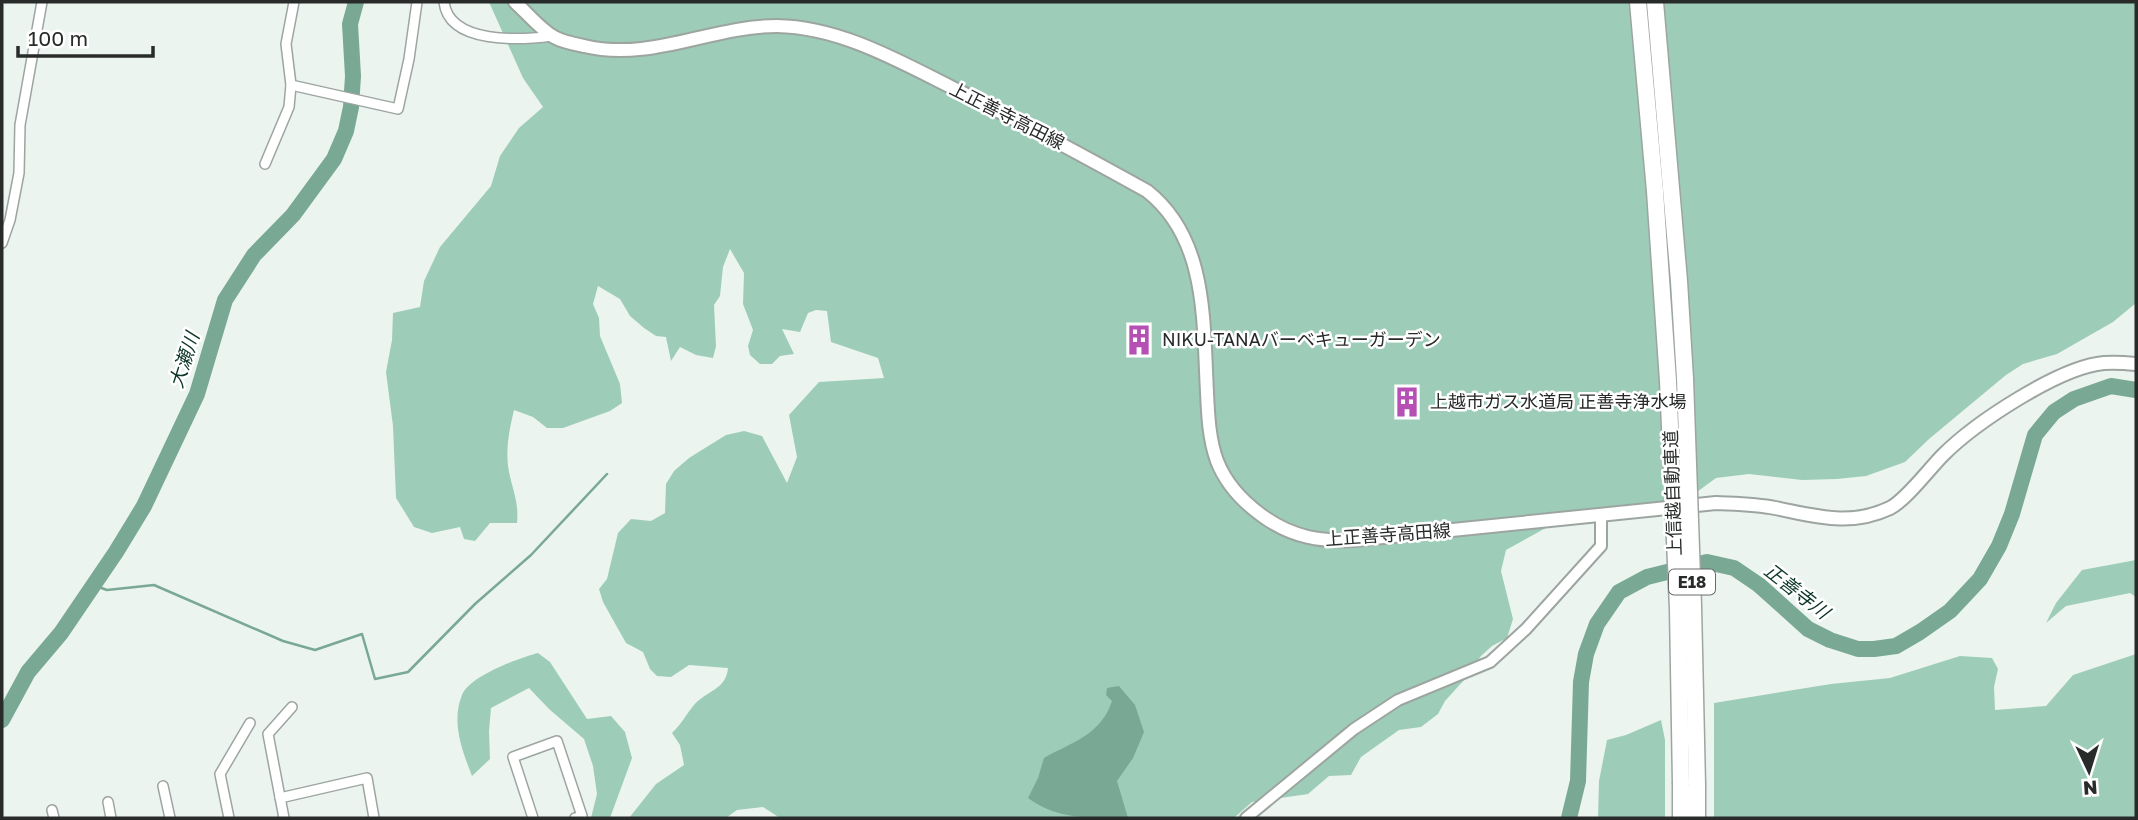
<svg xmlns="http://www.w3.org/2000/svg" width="2138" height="820" font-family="'Golos Text','Noto Sans JP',sans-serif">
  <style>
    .forest { fill: #9dcdb8 }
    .water { fill: #79a895 }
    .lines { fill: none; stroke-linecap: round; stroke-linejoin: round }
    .stream { stroke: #79a895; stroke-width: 2.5 }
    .river { stroke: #79a895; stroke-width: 16 }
    .minor-casing { stroke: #9da5a1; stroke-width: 12 }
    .tertiary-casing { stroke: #9da5a1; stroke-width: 14 }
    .secondary-casing { stroke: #9da5a1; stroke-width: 16 }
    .motorway-casing { stroke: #9da5a1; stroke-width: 19 }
    .minor { stroke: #fff; stroke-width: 9 }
    .tertiary { stroke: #fff; stroke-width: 10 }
    .secondary { stroke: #fff; stroke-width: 12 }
    .motorway { stroke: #fff; stroke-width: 16 }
    .motorway-bridge-casing { stroke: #9da5a1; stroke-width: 19; stroke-linecap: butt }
    .motorway-bridge { stroke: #fff; stroke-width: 16 }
    .labels { text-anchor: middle; stroke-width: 5; stroke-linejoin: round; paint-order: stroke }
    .shield { fill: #fff; stroke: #686b6a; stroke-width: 2 }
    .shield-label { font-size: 16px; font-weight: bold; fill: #282b2a }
    .street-label { font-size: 18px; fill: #282b2a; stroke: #fff }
    .poi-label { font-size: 18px; fill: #282b2a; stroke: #fff; text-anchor: start }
    .water-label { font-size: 19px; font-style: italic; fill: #0c3628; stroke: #fff }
  </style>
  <rect width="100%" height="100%" fill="#ecf4f0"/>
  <g class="forest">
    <path d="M489 2H2136V303L2113 322 2057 354 2023 364 2006 375 1929 439 1905 462 1866 476 1837 479 1802 480 1749 474 1716 478 1686 500 1553 524 1506 550 1501 571 1513 619 1507 638 1492 646 1481 656 1465 679 1445 701 1438 714 1421 727 1399 730 1361 757 1351 775 1329 776 1308 794 1252 802 1234 818H780L763 807 737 810 726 818H629L656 784 684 765 680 745 672 733C682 724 686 714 694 705 707 690 726 690 728 668L689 665 671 677 657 676 650 669 643 652 626 643 603 602 599 589 607 579 618 533 631 519 651 521 665 513 666 484 674 471 689 458 726 435 744 431 762 436 787 483 797 457 789 415 819 382 884 378 878 358 831 342 827 311 816 310 808 313 800 332 782 329 794 354 780 356 772 364H760L750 355 748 346 753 330 743 304 744 273 730 249 723 267 720 296 714 305 716 346 713 358 696 355 680 347 671 361 666 337 656 336 644 328 630 316 620 299 598 286 593 304 599 318 600 336 620 384 622 403 610 411 563 428H547L533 417 514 410C509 431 505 451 509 472 513 491 519 503 517 523H490L475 541 464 539 460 527 432 533 414 527 396 498 393 426 386 372 392 340 393 313 420 307 424 281 440 247 491 186 500 156 519 128 543 107 523 78Z"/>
    <polygon points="2136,560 2136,597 2130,593 2066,606 2046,623 2056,603 2082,570"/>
    <path d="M538 653 550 662 587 719 611 716 625 732 632 758 610 818H591L597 794 593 766 584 739 549 709 529 688 491 708 489 731 490 759 472 776C462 750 451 722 462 695 469 676 519 658 538 653Z"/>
    <polygon points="2136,654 2136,818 1714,818 1714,703 1831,684 1890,678 1960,656 1992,658 1998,669 1994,687 1995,710 2046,706 2073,675"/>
    <polygon points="1661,720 1665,740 1665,818 1598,818 1599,781 1607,740 1626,735"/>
  </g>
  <path class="water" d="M1119 686 1135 705 1144 732 1133 758 1117 781 1128 818C1090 818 1058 820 1028 798L1038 778 1044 758C1072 742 1101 735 1112 701L1106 695 1107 688Z"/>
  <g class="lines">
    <polyline class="stream" points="93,585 107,590 154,585 283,641 315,650 362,634 375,679 408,672 475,604 531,555 607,474"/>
    <g class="river">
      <polyline points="2,720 28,672 61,633 116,552 144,506 197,394 225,300 254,255 293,215 334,159 346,131 351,107 353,76 350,24 356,2"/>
      <polyline points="1569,818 1578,781 1581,682 1586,654 1597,624 1619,592 1647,577 1707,562 1734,568 1759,585 1808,629 1830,640 1858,649 1874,649 1896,646 1920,632 1950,611 1980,579 1999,546 2012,514 2035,435 2054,412 2074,399 2111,386 2136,390"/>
    </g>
    <g class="minor-casing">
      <g id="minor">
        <path d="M444 2C449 45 522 40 552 36"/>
        <polyline points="291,85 398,109 409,59 417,2"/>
        <polyline points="265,164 289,107 291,85 286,44 294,2"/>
        <polyline points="2,243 10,220 19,173 20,125 42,2"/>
        <polyline points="163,786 170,818"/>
        <polyline points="280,798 367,778 374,818"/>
        <polyline points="108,802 111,818"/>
        <polyline points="52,810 54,818"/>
        <polyline points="229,818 220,774 250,723"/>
        <polyline points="284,818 268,734 292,707"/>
        <polyline points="533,818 513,757 557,741 582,816 575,818"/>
      </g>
    </g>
    <g class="tertiary-casing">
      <polyline id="tertiary" points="1246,818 1354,729 1398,700 1490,662 1526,629 1601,546 1601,516"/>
    </g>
    <g class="secondary-casing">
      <path id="secondary" d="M515 2C527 13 540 29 554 37 563 42 574 44 584 46 651 62 711 26 777 26 839 27 897 60 951 87 1017 120 1082 155 1147 191 1208 239 1203 322 1207 392 1208 415 1209 439 1217 461 1226 484 1244 503 1264 517 1292 537 1321 542 1354 540L1716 503C1736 504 1755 504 1775 508 1816 516 1850 527 1890 508 1906 500 1929 469 1943 455 1975 423 2059 367 2104 363 2115 362 2126 363 2136 364"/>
    </g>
    <g class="motorway-casing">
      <g id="motorway">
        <polyline points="1638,2 1655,191 1668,381"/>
        <polyline points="1655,2 1679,281 1685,379"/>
        <polyline points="1697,785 1697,818"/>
        <polyline points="1681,818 1681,784"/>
      </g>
    </g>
    <use href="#minor" class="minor"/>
    <use href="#tertiary" class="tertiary"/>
    <use href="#secondary" class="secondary"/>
    <use href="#motorway" class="motorway"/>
    <g class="motorway-bridge-casing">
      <g id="motorway-bridge">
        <polyline points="1685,379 1693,606 1697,785"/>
        <polyline points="1668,381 1678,609 1681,784"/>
      </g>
    </g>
    <use href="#motorway-bridge" class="motorway-bridge"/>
  </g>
  <defs>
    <g id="building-bare" transform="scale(2.415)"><path d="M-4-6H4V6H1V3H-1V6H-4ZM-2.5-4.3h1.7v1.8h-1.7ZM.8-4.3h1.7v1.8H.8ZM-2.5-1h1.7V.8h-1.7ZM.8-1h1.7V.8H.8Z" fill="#b650b5" stroke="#fff" stroke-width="2.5" paint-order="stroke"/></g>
  </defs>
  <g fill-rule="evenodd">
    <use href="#building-bare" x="1139" y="340"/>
    <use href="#building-bare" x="1407" y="402"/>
  </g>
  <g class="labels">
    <rect class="shield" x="1669" y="569.5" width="46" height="25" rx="5"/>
    <g class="shield-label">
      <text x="1692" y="588">E18</text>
    </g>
    <g class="street-label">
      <text transform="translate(1007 116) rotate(27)" y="6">上正善寺高田線</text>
      <text transform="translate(1673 493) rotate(-92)" y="6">上信越自動車道</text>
      <text transform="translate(1388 535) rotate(-4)" y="6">上正善寺高田線</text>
    </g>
    <g class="poi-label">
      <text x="1162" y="346">NIKU-TANAバーベキューガーデン</text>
      <text x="1430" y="408">上越市ガス水道局 正善寺浄水場</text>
    </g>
    <g class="water-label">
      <text transform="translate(184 360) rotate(-72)" y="7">大瀬川</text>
      <text transform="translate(1797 591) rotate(38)" y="7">正善寺川</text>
    </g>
  </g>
  <rect width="2138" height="820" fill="none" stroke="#282b2a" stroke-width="7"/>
  <g transform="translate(2089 771) rotate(176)" stroke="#ffffff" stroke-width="5" paint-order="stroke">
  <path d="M0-5L12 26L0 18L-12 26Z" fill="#282b2a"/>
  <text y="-10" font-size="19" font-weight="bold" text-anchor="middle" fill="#282b2a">N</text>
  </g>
  <path d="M18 46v10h135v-10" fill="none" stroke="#282b2a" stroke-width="3.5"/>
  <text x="28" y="46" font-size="21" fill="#282b2a" stroke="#ffffff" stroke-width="5" paint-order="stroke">100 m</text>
</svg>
